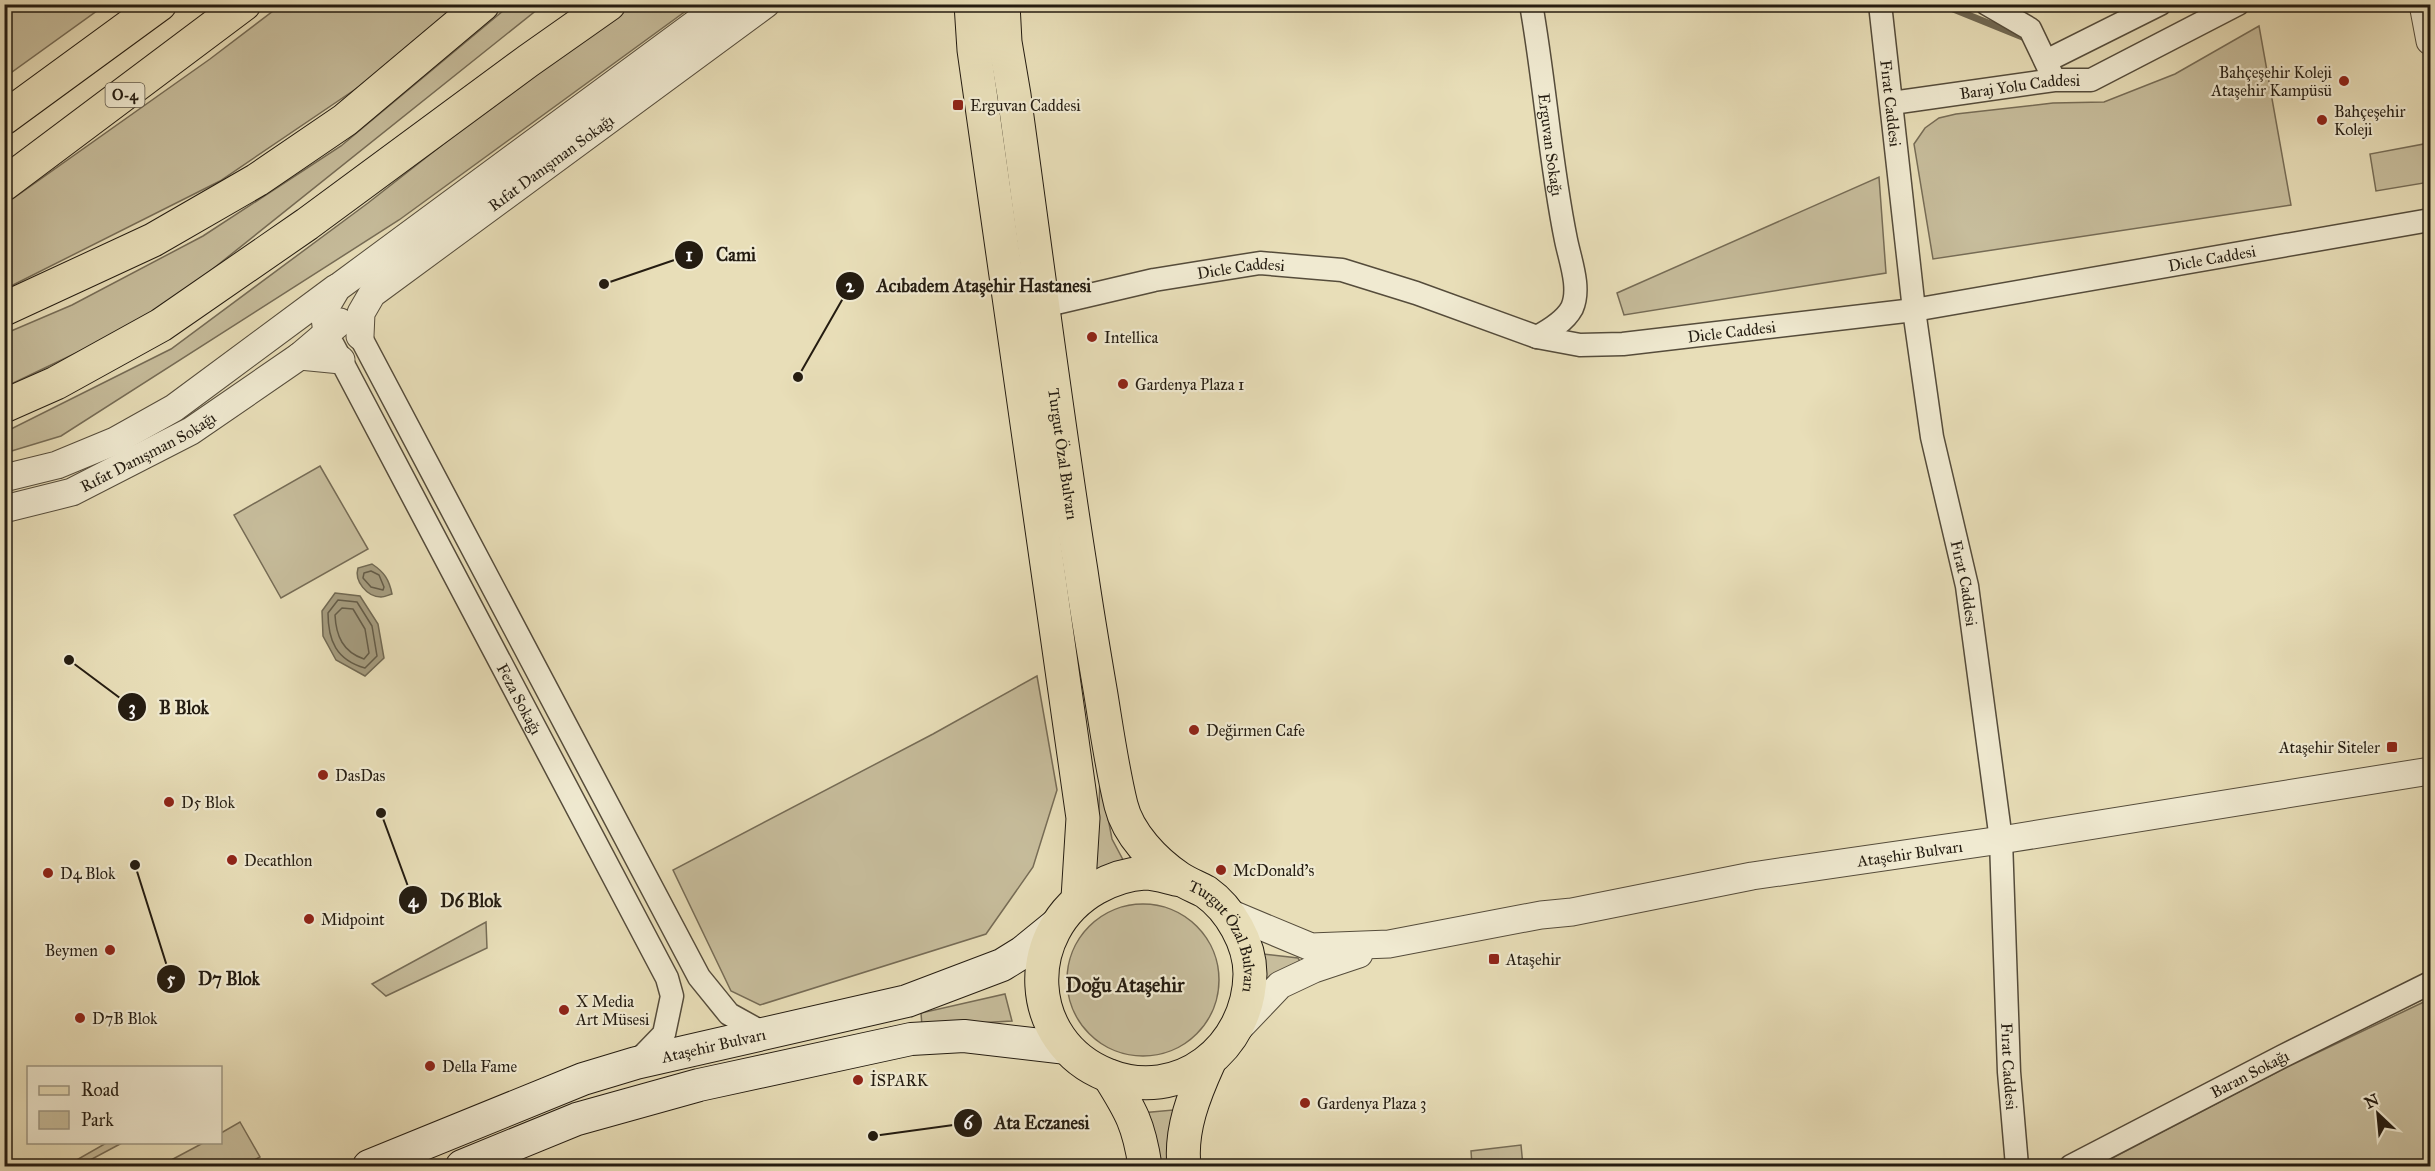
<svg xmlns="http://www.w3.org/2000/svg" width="2435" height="1171" font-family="'IM FELL Great Primer',serif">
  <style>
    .green { fill: #c7bd9c; stroke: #766c56; stroke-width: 1.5 }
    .water { fill: #a59c7f; stroke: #716953; stroke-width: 1.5 }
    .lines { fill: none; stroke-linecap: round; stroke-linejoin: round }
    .shore { stroke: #645c48; stroke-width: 1.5 }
    .stream { stroke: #716953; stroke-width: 7 }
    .minor-casing { stroke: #554c3b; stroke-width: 25 }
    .tertiary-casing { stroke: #554c3b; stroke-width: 29 }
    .secondary-casing { stroke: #241c11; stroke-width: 34 }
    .primary-casing { stroke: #241c11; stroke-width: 35 }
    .motorway-casing { stroke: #241c11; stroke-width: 35 }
    .minor { stroke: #f0ead1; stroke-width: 22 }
    .tertiary { stroke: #f0ead1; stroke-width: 27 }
    .secondary { stroke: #f0ead1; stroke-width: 32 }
    .primary { stroke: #e8deb8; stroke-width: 33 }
    .motorway { stroke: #e8deb8; stroke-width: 33 }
    .poi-dot { fill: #8f2418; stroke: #f0ead1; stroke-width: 2 }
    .labels { text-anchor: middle; stroke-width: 4.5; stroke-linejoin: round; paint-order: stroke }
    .shield { fill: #f0ead1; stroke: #615a4b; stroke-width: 1.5 }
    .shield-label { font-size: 15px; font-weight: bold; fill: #241c11 }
    .poi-label { font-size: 16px; fill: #241c11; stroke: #f0ead1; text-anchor: start }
    .street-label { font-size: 16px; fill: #241c11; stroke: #f0ead1 }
    .quarter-label { font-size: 20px; font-weight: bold; fill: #241c11; stroke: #f0ead1 }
    .leader { fill: none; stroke: #241c11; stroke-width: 2 }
    .callout-dot { fill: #241c11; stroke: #f0ead1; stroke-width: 2 }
    .mark-label { font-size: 18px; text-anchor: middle; font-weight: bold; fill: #fff }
    .callout-label { font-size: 18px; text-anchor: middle; font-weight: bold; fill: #241c11; stroke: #f0ead1; stroke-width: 4.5; stroke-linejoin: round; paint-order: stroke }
  </style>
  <rect width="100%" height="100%" fill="#e8deb8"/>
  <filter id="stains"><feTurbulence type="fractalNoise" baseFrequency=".00333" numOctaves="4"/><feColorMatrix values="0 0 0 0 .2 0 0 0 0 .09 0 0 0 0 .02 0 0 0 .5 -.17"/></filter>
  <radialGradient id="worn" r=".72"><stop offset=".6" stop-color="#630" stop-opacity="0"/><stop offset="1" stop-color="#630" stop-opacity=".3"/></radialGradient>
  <g class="green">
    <polygon points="5,4 105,4 105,5 5,77"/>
    <polygon points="281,5 462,5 369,80 220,181 5,289 4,205 210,59"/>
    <polygon points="510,5 543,5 179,296 97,343 5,387 4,334 72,305 203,236 341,146"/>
    <polygon points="633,5 694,5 399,220 61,436 5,453 5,432 171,349 368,203 548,62"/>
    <polygon points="2259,26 2291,205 1933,259 1914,144 1925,128 1939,118 1956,114 2053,103 2104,102 2175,74"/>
    <polygon points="2424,144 2430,182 2376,191 2370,154"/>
    <polygon points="1879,177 1886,273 1624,315 1617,293"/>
    <polygon points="320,466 368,549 281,598 234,515"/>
    <polygon points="1037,676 1057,790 1033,867 986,934 760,1005 731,991 673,870 933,734"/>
    <polygon points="1100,776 1112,839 1129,871 1087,881 1098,839"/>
    <circle cx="1143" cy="980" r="76"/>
    <polygon points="486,922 487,948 386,996 372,984"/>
    <polygon points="1245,952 1298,958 1301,963 1246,998"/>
    <polygon points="1005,994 1012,1021 922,1026 921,1013"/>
    <polygon points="2430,999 2430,1166 2097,1166 2281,1070"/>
    <polygon points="1173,1110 1170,1133 1171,1166 1159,1166 1141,1113"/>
    <polygon points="240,1122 260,1157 243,1166 160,1166 203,1143 220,1142 221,1133"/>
    <polygon points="108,1142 122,1143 79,1166 66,1166"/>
    <polygon points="1521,1145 1523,1166 1472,1166 1471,1151"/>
  </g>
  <g class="water">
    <path d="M372 564C384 572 389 579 392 594 388 595 385 597 381 597 367 597 354 581 358 568Z"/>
    <polygon points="335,593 360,596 378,624 384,658 365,676 336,660 323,636 322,611"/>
  </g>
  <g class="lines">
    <g class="shore">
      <polygon points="371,571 379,575 384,587 383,590 371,587 363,578 364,573"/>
      <path d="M338 600 357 602 372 626 377 656 365 668C336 660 328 640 328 613Z"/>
      <path d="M342 608 353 609 365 629 369 653 364 659C343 652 336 636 335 615Z"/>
    </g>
    <polyline class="stream" points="1941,4 2025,38"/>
    <g class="minor-casing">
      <g id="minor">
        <path id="s1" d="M1531 4C1545 83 1550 162 1566 240 1570 260 1581 288 1572 308 1565 321 1550 330 1537 337"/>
        <path id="s2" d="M1880 4 1914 310 1932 437 1967 586 2001 840 2009 1072 2017 1166"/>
        <polyline points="1987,4 2030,29 2052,75"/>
        <polyline points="2046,61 2160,4"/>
        <path id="s3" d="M1892 103 2054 80H2091L2238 4"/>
        <path id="s4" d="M1043 306 1154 280 1260 263 1342 270 1416 293 1537 337 1580 345 1623 344 1914 310 2430 220"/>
        <polyline points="360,336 699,977 729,1014 765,1034"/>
        <path id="s5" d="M333 345 667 978 672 996 664 1034 636 1063"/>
        <path id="s6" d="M2071 1166 2283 1056 2430 983"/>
      </g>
    </g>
    <g class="tertiary-casing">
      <g id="tertiary">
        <polyline points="2423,4 2430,41"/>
        <polyline points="327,333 324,310 337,288 722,4"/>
        <path id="s7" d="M360 336 361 313 372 294 766 4"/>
        <polyline points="300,356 341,360"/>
        <polyline points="4,478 57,465 115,441 174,408 336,288"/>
        <path id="s8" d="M4 509 72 492 191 431 300 356 340 322"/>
        <path id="s9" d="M1227 912 1311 947 1389 944 1541 915 1572 912 1752 876 2001 840 2430 771"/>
        <polyline points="1239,1028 1280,985 1314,969 1359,954"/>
      </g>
    </g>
    <g class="secondary-casing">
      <g id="secondary">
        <path id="s10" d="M369 1166 583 1079 636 1063 907 1001 1002 965 1023 952 1055 926"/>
        <polyline points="462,1166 577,1119 699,1085 911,1039 964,1036 1067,1048"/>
      </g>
    </g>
    <g class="primary-casing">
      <g id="primary">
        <polyline points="971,4 974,50 1083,818 1078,898"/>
        <path id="s11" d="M1003 4 1005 42 1014 95C1036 254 1056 413 1081 571 1087 613 1094 654 1101 695 1107 732 1112 768 1121 805 1128 834 1155 862 1179 878 1188 884 1197 887 1206 892 1230 909 1250 943 1250 974 1249 1048 1179 1104 1107 1075 1024 1042 1020 931 1096 888 1110 880 1128 874 1145 873 1156 873 1170 878 1181 880"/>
        <path d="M1109 1076C1131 1111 1139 1125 1145 1166"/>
        <path d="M1184 1166C1180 1130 1194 1095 1209 1062"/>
      </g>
    </g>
    <g class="motorway-casing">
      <g id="motorway">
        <polyline points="4,118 160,4"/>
        <polyline points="4,184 244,4"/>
        <polyline points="4,309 153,240 257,180 345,120 483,4"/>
        <polyline points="4,406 56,383 161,325 307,224 528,61 609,4"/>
      </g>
    </g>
    <use href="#minor" class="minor"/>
    <use href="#tertiary" class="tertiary"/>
    <use href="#secondary" class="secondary"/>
    <use href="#primary" class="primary"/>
    <use href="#motorway" class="motorway"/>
  </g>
  <g class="poi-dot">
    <circle cx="2344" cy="81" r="6"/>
    <rect x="952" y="99" width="12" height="12" rx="3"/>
    <circle cx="2322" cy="120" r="6"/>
    <circle cx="1092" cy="337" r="6"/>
    <circle cx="1123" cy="384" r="6"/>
    <circle cx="1194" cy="730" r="6"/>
    <rect x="2386" y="741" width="12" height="12" rx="3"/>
    <circle cx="323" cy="775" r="6"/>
    <circle cx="169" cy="802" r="6"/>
    <circle cx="232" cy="860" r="6"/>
    <circle cx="1221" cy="870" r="6"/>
    <circle cx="48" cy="873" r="6"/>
    <circle cx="309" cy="919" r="6"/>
    <circle cx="110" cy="950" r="6"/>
    <rect x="1488" y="953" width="12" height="12" rx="3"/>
    <circle cx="564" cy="1010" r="6"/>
    <circle cx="80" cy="1018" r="6"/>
    <circle cx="430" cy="1066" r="6"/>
    <circle cx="858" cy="1080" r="6"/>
    <circle cx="1305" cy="1103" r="6"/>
  </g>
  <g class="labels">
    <rect class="shield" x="105.5" y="83" width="39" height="24" rx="4.5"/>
    <g class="shield-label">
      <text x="125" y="100">O-4</text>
    </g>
    <g class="poi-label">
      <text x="2332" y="78" text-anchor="end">Bahçeşehir Koleji<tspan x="2332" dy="18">Ataşehir Kampüsü</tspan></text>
      <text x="970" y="111">Erguvan Caddesi</text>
      <text x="2334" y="117">Bahçeşehir<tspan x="2334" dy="18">Koleji</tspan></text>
      <text x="1104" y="343">Intellica</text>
      <text x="1135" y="390">Gardenya Plaza 1</text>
      <text x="1206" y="736">Değirmen Cafe</text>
      <text x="2380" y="753" text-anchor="end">Ataşehir Siteler</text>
      <text x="335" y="781">DasDas</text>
      <text x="181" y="808">D5 Blok</text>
      <text x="244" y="866">Decathlon</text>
      <text x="1233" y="876">McDonald's</text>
      <text x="60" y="879">D4 Blok</text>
      <text x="321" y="925">Midpoint</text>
      <text x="98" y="956" text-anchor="end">Beymen</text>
      <text x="1506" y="965">Ataşehir</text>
      <text x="576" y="1007">X Media<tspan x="576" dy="18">Art Müsesi</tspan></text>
      <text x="92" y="1024">D7B Blok</text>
      <text x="442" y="1072">Della Fame</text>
      <text x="870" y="1086">İSPARK</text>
      <text x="1317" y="1109">Gardenya Plaza 3</text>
    </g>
    <g class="street-label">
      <text dy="6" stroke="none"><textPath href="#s3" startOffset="129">Baraj Yolu Caddesi</textPath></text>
      <text dy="6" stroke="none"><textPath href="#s2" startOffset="100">Fırat Caddesi</textPath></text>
      <text dy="6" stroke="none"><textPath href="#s1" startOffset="142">Erguvan Sokağı</textPath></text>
      <text dy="6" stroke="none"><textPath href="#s7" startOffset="267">Rıfat Danışman Sokağı</textPath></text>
      <text dy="6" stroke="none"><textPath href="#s4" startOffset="1192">Dicle Caddesi</textPath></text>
      <text dy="6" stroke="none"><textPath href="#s4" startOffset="202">Dicle Caddesi</textPath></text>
      <text dy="6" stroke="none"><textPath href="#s4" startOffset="706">Dicle Caddesi</textPath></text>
      <text dy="6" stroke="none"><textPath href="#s8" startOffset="156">Rıfat Danışman Sokağı</textPath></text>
      <text dy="6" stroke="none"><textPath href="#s11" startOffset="454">Turgut Özal Bulvarı</textPath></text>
      <text dy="6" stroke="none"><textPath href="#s2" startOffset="586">Fırat Caddesi</textPath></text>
      <text dy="6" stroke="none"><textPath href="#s5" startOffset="400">Feza Sokağı</textPath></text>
      <text dy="6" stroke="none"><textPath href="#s9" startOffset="698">Ataşehir Bulvarı</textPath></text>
      <text dy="6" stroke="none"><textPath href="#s11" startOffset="984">Turgut Özal Bulvarı</textPath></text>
      <text dy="6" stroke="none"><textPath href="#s10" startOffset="366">Ataşehir Bulvarı</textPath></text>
      <text dy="6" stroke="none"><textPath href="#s2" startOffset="1072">Fırat Caddesi</textPath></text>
      <text dy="6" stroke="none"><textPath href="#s6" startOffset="201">Baran Sokağı</textPath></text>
    </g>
    <g class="quarter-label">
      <text x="1125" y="992">Doğu Ataşehir</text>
    </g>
  </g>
  <path class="leader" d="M604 284L689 255M798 377L850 286M69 660L132 707M381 813L413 900M135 865L171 979M873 1136L968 1123"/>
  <g class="callout-dot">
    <circle cx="604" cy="284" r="6"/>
    <circle cx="798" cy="377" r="6"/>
    <circle cx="69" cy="660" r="6"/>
    <circle cx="381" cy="813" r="6"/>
    <circle cx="135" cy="865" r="6"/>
    <circle cx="873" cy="1136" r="6"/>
    <circle cx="689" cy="255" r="15"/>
    <circle cx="850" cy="286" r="15"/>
    <circle cx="132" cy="707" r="15"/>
    <circle cx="413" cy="900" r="15"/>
    <circle cx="171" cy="979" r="15"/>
    <circle cx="968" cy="1123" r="15"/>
  </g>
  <g class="mark-label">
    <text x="689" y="261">1</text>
    <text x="850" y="292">2</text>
    <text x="132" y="714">3</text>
    <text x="413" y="907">4</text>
    <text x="171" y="985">5</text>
    <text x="968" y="1129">6</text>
  </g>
  <g class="callout-label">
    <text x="736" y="261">Cami</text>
    <text x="984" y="292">Acıbadem Ataşehir Hastanesi</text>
    <text x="184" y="714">B Blok</text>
    <text x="471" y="907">D6 Blok</text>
    <text x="229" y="985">D7 Blok</text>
    <text x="1042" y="1129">Ata Eczanesi</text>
  </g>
  <rect width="2435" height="1171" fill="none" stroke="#e8deb8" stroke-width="24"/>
  <rect x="6" y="6" width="2423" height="1159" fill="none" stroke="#241c11" stroke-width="3"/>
  <rect x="12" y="12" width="2411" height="1147" fill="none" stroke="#241c11" stroke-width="1.5"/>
  <rect x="27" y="1066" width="195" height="78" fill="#f0ead1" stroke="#9e9884" stroke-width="1.5"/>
  <rect x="39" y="1086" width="30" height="9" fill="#e8deb8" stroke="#9e9884" stroke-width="1.5"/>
  <text x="81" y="1096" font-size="18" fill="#241c11">Road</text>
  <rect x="39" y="1111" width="30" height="18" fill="#c7bd9c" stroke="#9e9884" stroke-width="1.5"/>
  <text x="81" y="1126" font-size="18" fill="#241c11">Park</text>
  <g transform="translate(2378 1114) rotate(334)" stroke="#f0ead1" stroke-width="4.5" paint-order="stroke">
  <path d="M0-4.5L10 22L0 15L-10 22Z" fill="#241c11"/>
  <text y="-9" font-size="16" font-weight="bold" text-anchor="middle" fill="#241c11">N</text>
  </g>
  <rect width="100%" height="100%" filter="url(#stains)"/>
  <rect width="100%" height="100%" fill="url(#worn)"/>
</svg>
